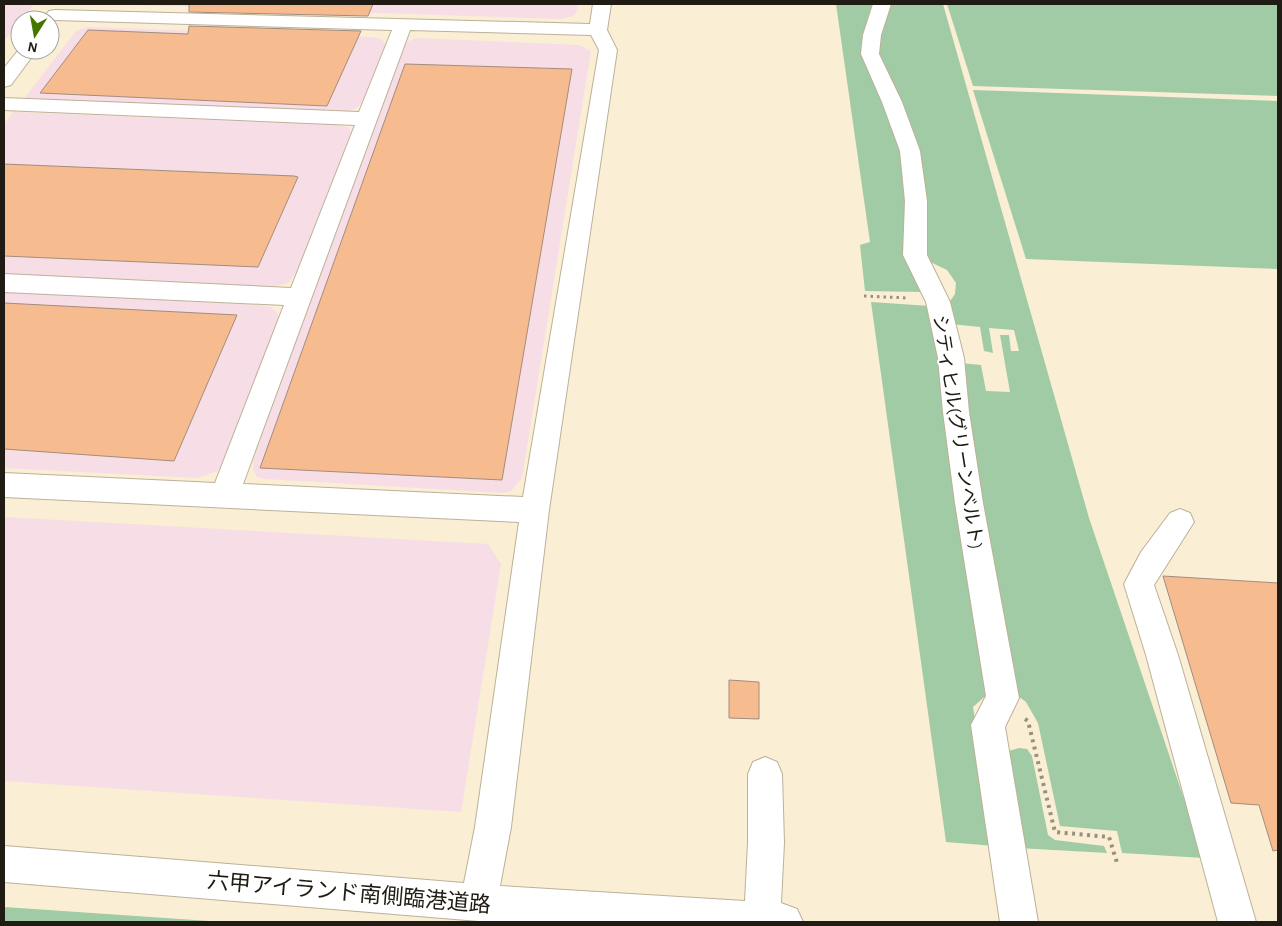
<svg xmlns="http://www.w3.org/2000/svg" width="1282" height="926" font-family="'Alegreya Sans','Noto Sans JP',sans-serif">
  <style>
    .industrial { fill: #f7dde5 }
    .green { fill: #a1cba4 }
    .building { fill: #f7bb90; stroke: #a38c7d }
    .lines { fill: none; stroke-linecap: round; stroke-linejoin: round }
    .minor-casing { stroke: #bcb199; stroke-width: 2 }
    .path-far1 { stroke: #99917f; stroke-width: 3; stroke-dasharray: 2.5 4; stroke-linecap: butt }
    .path { stroke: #99917f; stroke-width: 4; stroke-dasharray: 3 4.5; stroke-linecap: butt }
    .minor { fill: #fff; fill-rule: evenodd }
    .labels { text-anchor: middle; stroke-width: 4; stroke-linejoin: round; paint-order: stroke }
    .street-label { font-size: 19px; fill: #201c13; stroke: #fff }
    .near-street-label { font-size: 22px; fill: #201c13; stroke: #fff }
  </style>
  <rect width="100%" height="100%" fill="#faeed5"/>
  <g class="industrial">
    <polygon points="4,4 34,4 4,41"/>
    <polygon points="106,4 578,4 576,13 573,16 561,19"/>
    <polygon points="87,27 371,37 382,39 386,46 363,101 357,108 348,111 23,100 76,31"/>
    <polygon points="416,38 579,45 591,51 522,478 511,491 503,493 265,479 257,477 253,470 253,461 402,49 407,42"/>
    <polygon points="13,112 337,125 347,127 352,132 296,273 288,283 268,288 4,276 4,124"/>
    <polygon points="4,292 260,305 270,307 276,311 280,320 225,460 218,471 197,478 4,468"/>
    <polygon points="4,517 488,544 501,564 461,812 4,781"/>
  </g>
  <g class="green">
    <polygon points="836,4 875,4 865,38 898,134 921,292 865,291 860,245 870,242"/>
    <polygon points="889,4 943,4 1089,518 1204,858 1122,853 1117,831 1060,826 1038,723 1026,702 1012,692 960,363 981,365 986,391 1010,392 1000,335 1009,335 1011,351 1019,351 1014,330 989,328 993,353 984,351 980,327 951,324 948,304 955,294 956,283 947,270 926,260 919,166 877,54 877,41"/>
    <polygon points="947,4 1278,4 1278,96 973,86"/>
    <polygon points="973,90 1278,101 1278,269 1026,259"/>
    <polygon points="871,302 930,306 991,691 973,707 995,846 946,842"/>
    <polygon points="1019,748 1027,749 1032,756 1048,835 1055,840 1104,846 1107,853 1018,848 1009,751"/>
    <polygon points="4,907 224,922 4,922"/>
  </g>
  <g class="building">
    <polygon points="189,4 373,4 368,16 189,12"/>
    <polygon points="189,26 361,31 327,106 40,93 88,30 188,34"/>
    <polygon points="405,64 572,69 502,480 260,468"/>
    <polygon points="4,164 294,176 298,177 258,267 4,256"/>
    <polygon points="4,303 237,315 174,461 4,449"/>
    <polygon points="1163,576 1278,583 1278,850 1273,851 1259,805 1231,803"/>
    <polygon points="729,680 759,682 759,719 729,718"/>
  </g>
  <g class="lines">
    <g class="minor-casing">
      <g id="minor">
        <path d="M593 4H611L607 30 617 50 549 510 511 827 500 886 745 901 748 843V774L753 762 765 757 777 762 782 774 784 843 781 903 797 909 803 922H491L4 882V846L464 883 475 827 519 522 4 497V473L215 483 284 305 4 292V274L291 288 355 125 4 110V98L359 112 392 30 55 20 49 19 46 15 49 11 55 10 590 24ZM410 30 591 35 599 50 523 497 243 484Z"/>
        <polygon points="873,4 891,4 881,35 879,54 902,102 920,151 927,201 927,255 950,302 964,358 969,412 983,503 1019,698 1005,727 1038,922 1000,922 971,725 986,696 955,503 943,412 938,358 926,302 903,255 905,201 900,151 882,102 861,54 863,35"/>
        <polygon points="20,48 20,50 37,50 11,85 4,87 4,68"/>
        <polygon points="1180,509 1190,513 1194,522 1154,585 1178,655 1256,922 1218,922 1146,655 1124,584 1141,552 1170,513"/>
      </g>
    </g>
    <polyline class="path-far1" points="864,296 908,298"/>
    <polyline class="path" points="1025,719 1028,721 1055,832 1109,837 1118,866"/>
    <use href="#minor" class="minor"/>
  </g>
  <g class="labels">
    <g class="street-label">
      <text transform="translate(959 432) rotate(81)" y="7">シティヒル(グリーンベルト)</text>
    </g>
    <g class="near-street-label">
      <text transform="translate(349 892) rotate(5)" y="8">六甲アイランド南側臨港道路</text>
    </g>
  </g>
  <rect width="1282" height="926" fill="none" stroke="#201c13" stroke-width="10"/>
  <g transform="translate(35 35) rotate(191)"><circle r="24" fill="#ffffff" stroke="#a6a4a1"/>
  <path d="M0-4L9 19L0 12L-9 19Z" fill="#457700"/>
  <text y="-8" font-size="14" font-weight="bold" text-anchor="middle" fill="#201c13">N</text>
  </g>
</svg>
